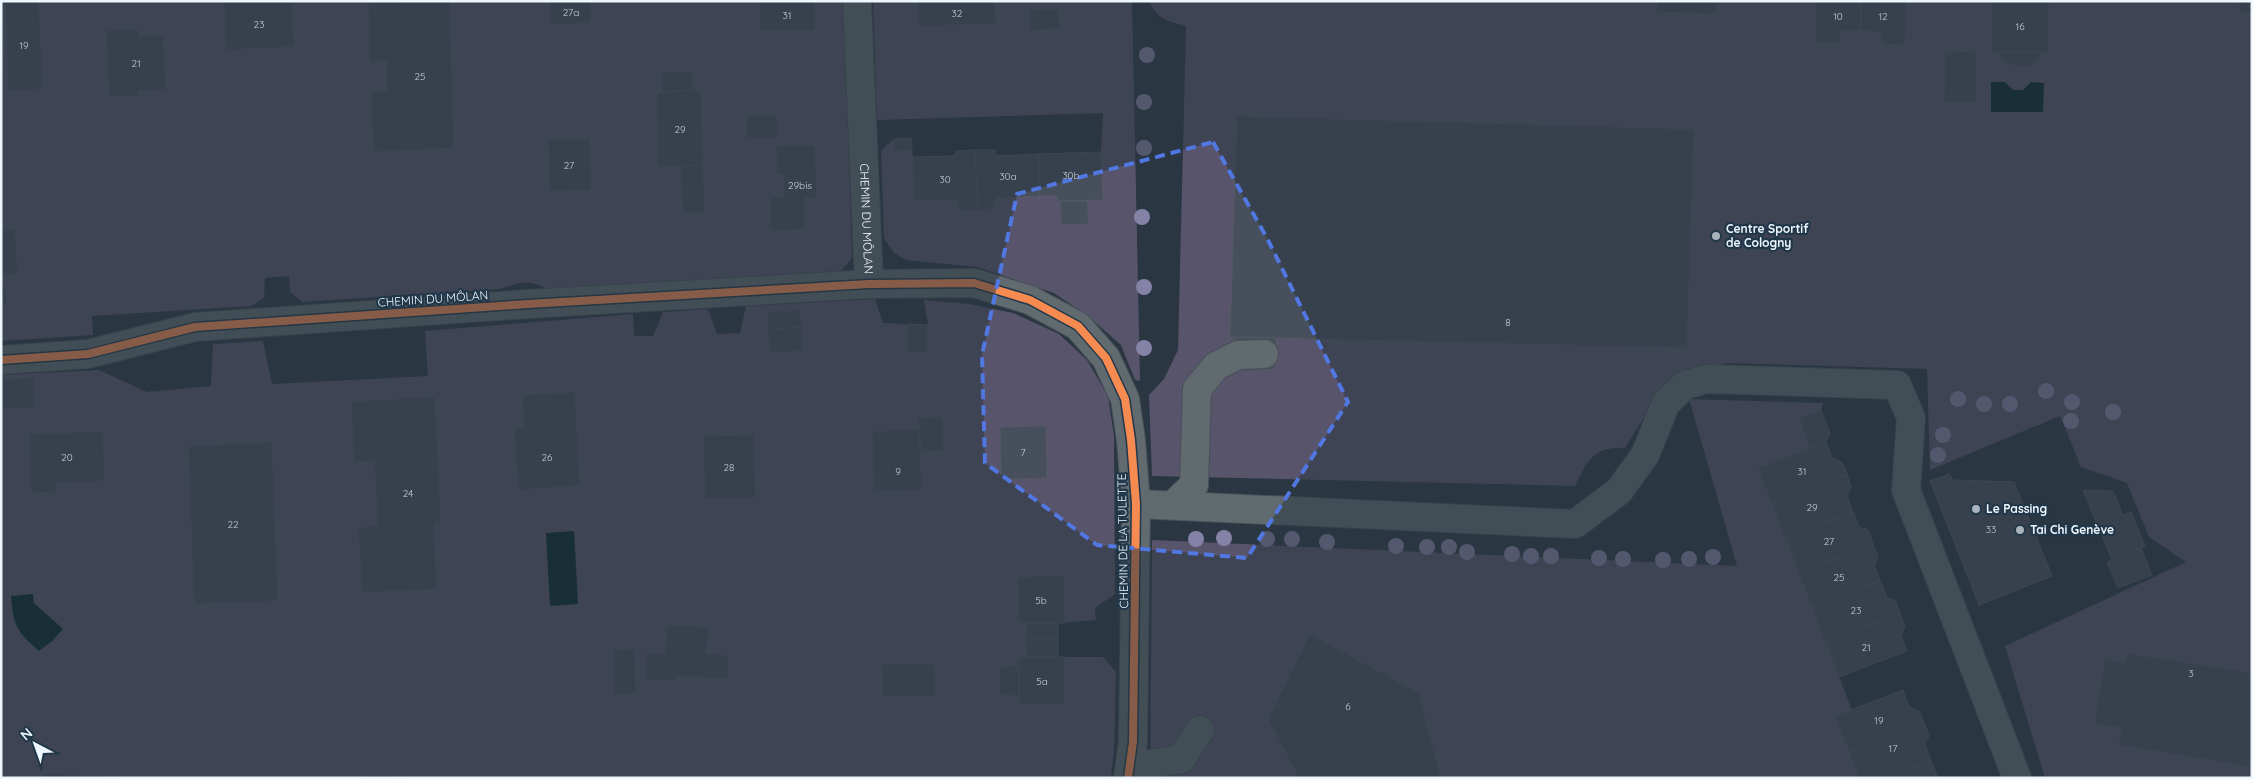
<svg xmlns="http://www.w3.org/2000/svg" width="2253" height="779" font-family="Quicksand,sans-serif">
  <style>
    .green { fill: #58546c }
    .water { fill: #042728 }
    .building { fill: #474f5c; stroke: #535a64 }
    .lines { fill: none; stroke-linecap: round; stroke-linejoin: round }
    .minor-casing { stroke: #47515a; stroke-width: 30 }
    .minor { stroke: #616a6e; stroke-width: 28 }
    .cycleway-casing { stroke: #21374a; stroke-width: 11 }
    .cycleway { stroke: #f68b52; stroke-width: 8 }
    .tree { fill: #8582a7 }
    .marked { fill: none; stroke: #5178e2; stroke-width: 4; stroke-dasharray: 10 6; stroke-linejoin: round }
    .poi-dot { fill: #a9b3bc; stroke: #21374a; stroke-width: 2 }
    .labels { text-anchor: middle; stroke-width: 4.5; stroke-linejoin: round; paint-order: stroke }
    .number-label { font-size: 10px; fill: #c4ccd6 }
    .street-label { font-size: 12px; fill: #eef6fe; stroke: #21374a }
    .poi-label { font-size: 12px; font-weight: bold; fill: #eef6fe; stroke: #21374a; text-anchor: start }
  </style>
  <rect width="100%" height="100%" fill="#2a3641"/>
  <g class="green">
    <path d="M1 1H844L852 258 841 271 546 289C528 278 519 283 500 289L302 302 290 292 289 276 265 278 264 298 251 306 92 316 93 335 1 341Z"/>
    <polygon points="873,1 1132,1 1140,381 1135,380 1121,345 1089,317 1054,293 977,267 906,260 894,253 884,238 881,150 894,139 911,138 913,157 955,156 956,151 995,150 996,156 1101,152 1103,113 877,120"/>
    <path d="M1149 1H2252V778H2045L2005 646 2186 562 2149 537 2127 483 2081 467 2060 416 1930 470 1927 369 1727 363 1682 373 1660 392 1625 448C1594 446 1587 461 1575 486L1152 476 1149 395 1164 379 1178 350 1186 26C1168 21 1158 20 1149 1Z"/>
    <polygon points="875,299 883,323 928,325 924,300 969,304 1013,313 1059,334 1087,360 1108,396 1114,436 1115,594 1095,608 1096,620 1058,623 1058,657 1103,657 1116,672 1114,749 1111,778 1,778 1,375 99,370 147,392 211,386 213,344 263,341 272,384 428,376 425,331 633,314 634,336 653,336 663,312 708,309 717,334 740,333 746,306"/>
    <polygon points="1689,399 1823,403 1821,410 1799,418 1810,448 1758,468 1852,710 1836,717 1859,778 1150,778 1152,540 1737,566"/>
  </g>
  <g class="water">
    <polygon points="1991,82 2005,82 2013,90 2023,90 2031,82 2044,83 2043,112 1991,112"/>
    <polygon points="574,531 578,604 550,606 546,533"/>
    <path d="M33 594 34 603 63 629 52 641 39 651C17 632 13 625 11 596Z"/>
  </g>
  <g class="building">
    <polygon points="5,1 39,1 43,89 8,91"/>
    <polygon points="224,1 292,1 294,47 226,50"/>
    <polygon points="450,1 454,148 373,152 371,91 387,91 386,61 369,62 368,2"/>
    <polygon points="550,1 591,1 591,23 550,25"/>
    <rect x="760" y="1" width="55" height="29"/>
    <polygon points="918,1 995,1 996,24 918,26"/>
    <polygon points="1657,1 1717,1 1717,14 1656,12"/>
    <polygon points="1816,1 1861,1 1861,31 1840,31 1840,43 1815,43"/>
    <polygon points="1861,1 1906,1 1905,45 1881,44 1881,32 1861,31"/>
    <polygon points="1992,1 2049,1 2048,53 1991,52"/>
    <rect x="2239" y="1" width="13" height="12"/>
    <polygon points="1059,8 1060,29 1030,30 1029,10"/>
    <polygon points="138,29 139,36 163,36 166,90 138,91 139,97 109,97 106,30"/>
    <polygon points="1976,51 1976,102 1944,102 1945,52"/>
    <polygon points="1999,52 2040,52 2039,61 2035,61 2030,66 2008,65 2003,60 1999,60"/>
    <polygon points="661,72 693,72 693,90 662,92"/>
    <polygon points="693,90 701,91 703,165 658,167 657,93"/>
    <polygon points="746,116 777,116 778,138 747,138"/>
    <polygon points="1237,116 1694,129 1687,348 1230,337"/>
    <polygon points="911,138 912,150 894,151 894,139"/>
    <polygon points="548,139 590,139 591,190 549,191"/>
    <polygon points="776,145 815,145 817,198 804,198 805,229 771,231 770,197 784,197 783,174 777,174"/>
    <polygon points="975,150 978,210 958,211 958,200 914,201 913,157 956,156 956,151"/>
    <polygon points="975,150 995,150 996,156 1039,154 1040,196 995,198 995,209 978,210"/>
    <polygon points="1101,152 1103,200 1057,201 1057,196 1040,196 1039,154"/>
    <polygon points="703,165 705,212 683,212 680,166"/>
    <polygon points="1060,201 1087,201 1089,224 1061,225"/>
    <polygon points="1,229 15,229 18,275 1,275"/>
    <polygon points="1,288 6,288 7,303 1,303"/>
    <polygon points="800,310 802,327 768,330 767,312"/>
    <polygon points="908,324 928,325 927,353 907,352"/>
    <polygon points="802,327 803,351 770,353 768,330"/>
    <polygon points="1233,337 1276,338 1275,369 1244,371"/>
    <polygon points="34,378 35,408 1,409 1,379"/>
    <polygon points="575,392 580,486 518,490 514,428 524,428 522,395"/>
    <polygon points="435,397 441,523 434,524 437,589 362,593 358,527 378,526 374,461 354,462 351,401"/>
    <polygon points="1821,410 1830,433 1826,442 1810,448 1799,418"/>
    <polygon points="942,417 944,451 921,452 918,418"/>
    <polygon points="1046,426 1047,478 1001,479 1000,427"/>
    <polygon points="919,430 922,490 874,491 872,431"/>
    <polygon points="103,431 105,481 56,483 56,492 31,493 29,434"/>
    <polygon points="754,435 756,498 705,498 703,436"/>
    <polygon points="272,442 278,601 194,604 188,446"/>
    <polygon points="1826,442 1832,458 1842,462 1847,474 1772,503 1758,468"/>
    <polygon points="1847,474 1851,487 1847,496 1853,512 1785,538 1772,503"/>
    <polygon points="1949,474 1953,480 2014,482 2052,576 1979,605 1930,481"/>
    <polygon points="2083,490 2113,491 2123,515 2131,512 2145,546 2112,560"/>
    <polygon points="1853,512 1859,527 1868,530 1873,544 1799,573 1785,538"/>
    <polygon points="1873,544 1878,558 1874,565 1880,581 1812,607 1799,573"/>
    <polygon points="2141,548 2152,575 2118,588 2107,562"/>
    <polygon points="1064,575 1065,623 1019,623 1018,577"/>
    <polygon points="1880,581 1887,598 1895,600 1900,613 1825,642 1812,607"/>
    <polygon points="1900,613 1905,627 1901,636 1907,651 1839,677 1825,642"/>
    <rect x="1026" y="623" width="32" height="17"/>
    <polygon points="667,625 709,627 706,654 729,655 728,679 677,676 676,681 645,680 646,653 665,654"/>
    <polygon points="1310,634 1419,693 1441,778 1299,778 1268,719"/>
    <rect x="1026" y="640" width="32" height="17"/>
    <polygon points="635,649 636,694 614,694 613,650"/>
    <polygon points="2127,653 2252,673 2252,767 2118,745 2121,728 2094,723 2105,659 2125,663"/>
    <rect x="1019" y="657" width="46" height="47"/>
    <polygon points="934,663 936,696 882,697 882,664"/>
    <polygon points="1019,666 1019,696 999,695 999,667"/>
    <polygon points="1903,690 1909,707 1919,711 1924,723 1849,752 1835,716"/>
    <polygon points="1924,723 1929,736 1925,744 1931,761 1887,778 1859,778 1849,752"/>
    <polygon points="1931,761 1937,776 1941,778 1887,778"/>
    <polygon points="43,774 178,778 43,778"/>
    <polygon points="363,775 468,778 363,778"/>
  </g>
  <g class="lines">
    <g class="minor-casing">
      <g id="minor">
        <path id="s1" d="M857 1 869 284"/>
        <polyline points="1,360 88,354 195,327 528,304 869,284 974,283 1030,300 1078,326 1106,358 1125,399 1131,440 1136,504 1133,742 1128,778"/>
        <polyline points="1136,504 1575,524 1619,491 1645,455 1666,403 1685,385 1706,379 1897,385 1911,418 1906,490 2017,778"/>
        <polyline points="1173,505 1194,485 1197,389 1216,366 1238,355 1264,354"/>
        <polyline points="1130,767 1181,759 1200,730"/>
      </g>
    </g>
    <use href="#minor" class="minor"/>
    <g class="cycleway-casing">
      <polyline id="cycleway" points="1,360 88,354 195,327 528,304 869,284 974,283 1030,300 1078,326 1106,358 1125,399 1131,440 1136,504 1133,742 1128,778"/>
    </g>
    <use href="#cycleway" class="cycleway"/>
  </g>
  <g class="tree">
    <circle cx="1147" cy="55" r="8"/>
    <circle cx="1144" cy="102" r="8"/>
    <circle cx="1144" cy="148" r="8"/>
    <circle cx="1142" cy="217" r="8"/>
    <circle cx="1144" cy="287" r="8"/>
    <circle cx="1144" cy="348" r="8"/>
    <circle cx="2046" cy="391" r="8"/>
    <circle cx="1958" cy="399" r="8"/>
    <circle cx="2072" cy="402" r="8"/>
    <circle cx="1984" cy="404" r="8"/>
    <circle cx="2010" cy="404" r="8"/>
    <circle cx="2113" cy="412" r="8"/>
    <circle cx="2071" cy="421" r="8"/>
    <circle cx="1943" cy="435" r="8"/>
    <circle cx="1938" cy="455" r="8"/>
    <circle cx="1224" cy="538" r="8"/>
    <circle cx="1196" cy="539" r="8"/>
    <circle cx="1267" cy="539" r="8"/>
    <circle cx="1292" cy="539" r="8"/>
    <circle cx="1327" cy="542" r="8"/>
    <circle cx="1396" cy="546" r="8"/>
    <circle cx="1427" cy="547" r="8"/>
    <circle cx="1449" cy="547" r="8"/>
    <circle cx="1467" cy="552" r="8"/>
    <circle cx="1512" cy="554" r="8"/>
    <circle cx="1531" cy="556" r="8"/>
    <circle cx="1551" cy="556" r="8"/>
    <circle cx="1713" cy="557" r="8"/>
    <circle cx="1599" cy="558" r="8"/>
    <circle cx="1623" cy="559" r="8"/>
    <circle cx="1689" cy="559" r="8"/>
    <circle cx="1663" cy="560" r="8"/>
  </g>
  <path d="M0 0H2253V779H0ZM1213 142 1268 240 1348 402 1247 558 1097 545 985 463 982 355 1017 194Z" fill="#2a3641" fill-opacity=".55" fill-rule="evenodd"/>
  <path class="marked" d="M1213 142 1268 240 1348 402 1247 558 1097 545 985 463 982 355 1017 194Z"/>
  <g class="poi-dot">
    <circle cx="1716" cy="236" r="5"/>
    <circle cx="1976" cy="509" r="5"/>
    <circle cx="2020" cy="530" r="5"/>
  </g>
  <g class="labels">
    <g class="number-label">
      <text x="571" y="16">27a</text>
      <text x="957" y="17">32</text>
      <text x="787" y="19">31</text>
      <text x="1838" y="20">10</text>
      <text x="1883" y="20">12</text>
      <text x="259" y="28">23</text>
      <text x="2020" y="30">16</text>
      <text x="24" y="49">19</text>
      <text x="136" y="67">21</text>
      <text x="420" y="80">25</text>
      <text x="680" y="133">29</text>
      <text x="569" y="169">27</text>
      <text x="1071" y="179">30b</text>
      <text x="1008" y="180">30a</text>
      <text x="945" y="183">30</text>
      <text x="800" y="189">29bis</text>
      <text x="1508" y="326">8</text>
      <text x="1023" y="456">7</text>
      <text x="67" y="461">20</text>
      <text x="547" y="461">26</text>
      <text x="729" y="471">28</text>
      <text x="898" y="475">9</text>
      <text x="1802" y="475">31</text>
      <text x="408" y="497">24</text>
      <text x="1812" y="511">29</text>
      <text x="233" y="528">22</text>
      <text x="1991" y="533">33</text>
      <text x="1829" y="545">27</text>
      <text x="1839" y="581">25</text>
      <text x="1041" y="604">5b</text>
      <text x="1856" y="614">23</text>
      <text x="1866" y="651">21</text>
      <text x="2191" y="677">3</text>
      <text x="1042" y="685">5a</text>
      <text x="1348" y="710">6</text>
      <text x="1879" y="724">19</text>
      <text x="1893" y="752">17</text>
    </g>
    <g class="street-label">
      <text dy="4" stroke="none"><textPath href="#s1" startOffset="218">CHEMIN DU MÔLAN</textPath></text>
      <text transform="translate(433 299) rotate(-4)" y="4">CHEMIN DU MÔLAN</text>
      <text transform="translate(1123 541) rotate(-91)" y="4">CHEMIN DE LA TULETTE</text>
    </g>
    <g class="poi-label">
      <text x="1726" y="233">Centre Sportif<tspan x="1726" dy="14">de Cologny</tspan></text>
      <text x="1986" y="513">Le Passing</text>
      <text x="2030" y="534">Tai Chi Genève</text>
    </g>
  </g>
  <rect width="2253" height="779" fill="none" stroke="#eef6fe" stroke-width="5"/>
  <g transform="translate(35 744) rotate(319)" stroke="#21374a" stroke-width="4" paint-order="stroke">
  <path d="M0-4L9 19L0 12L-9 19Z" fill="#eef6fe"/>
  <text y="-8" font-size="14" font-weight="bold" text-anchor="middle" fill="#eef6fe">N</text>
  </g>
</svg>
